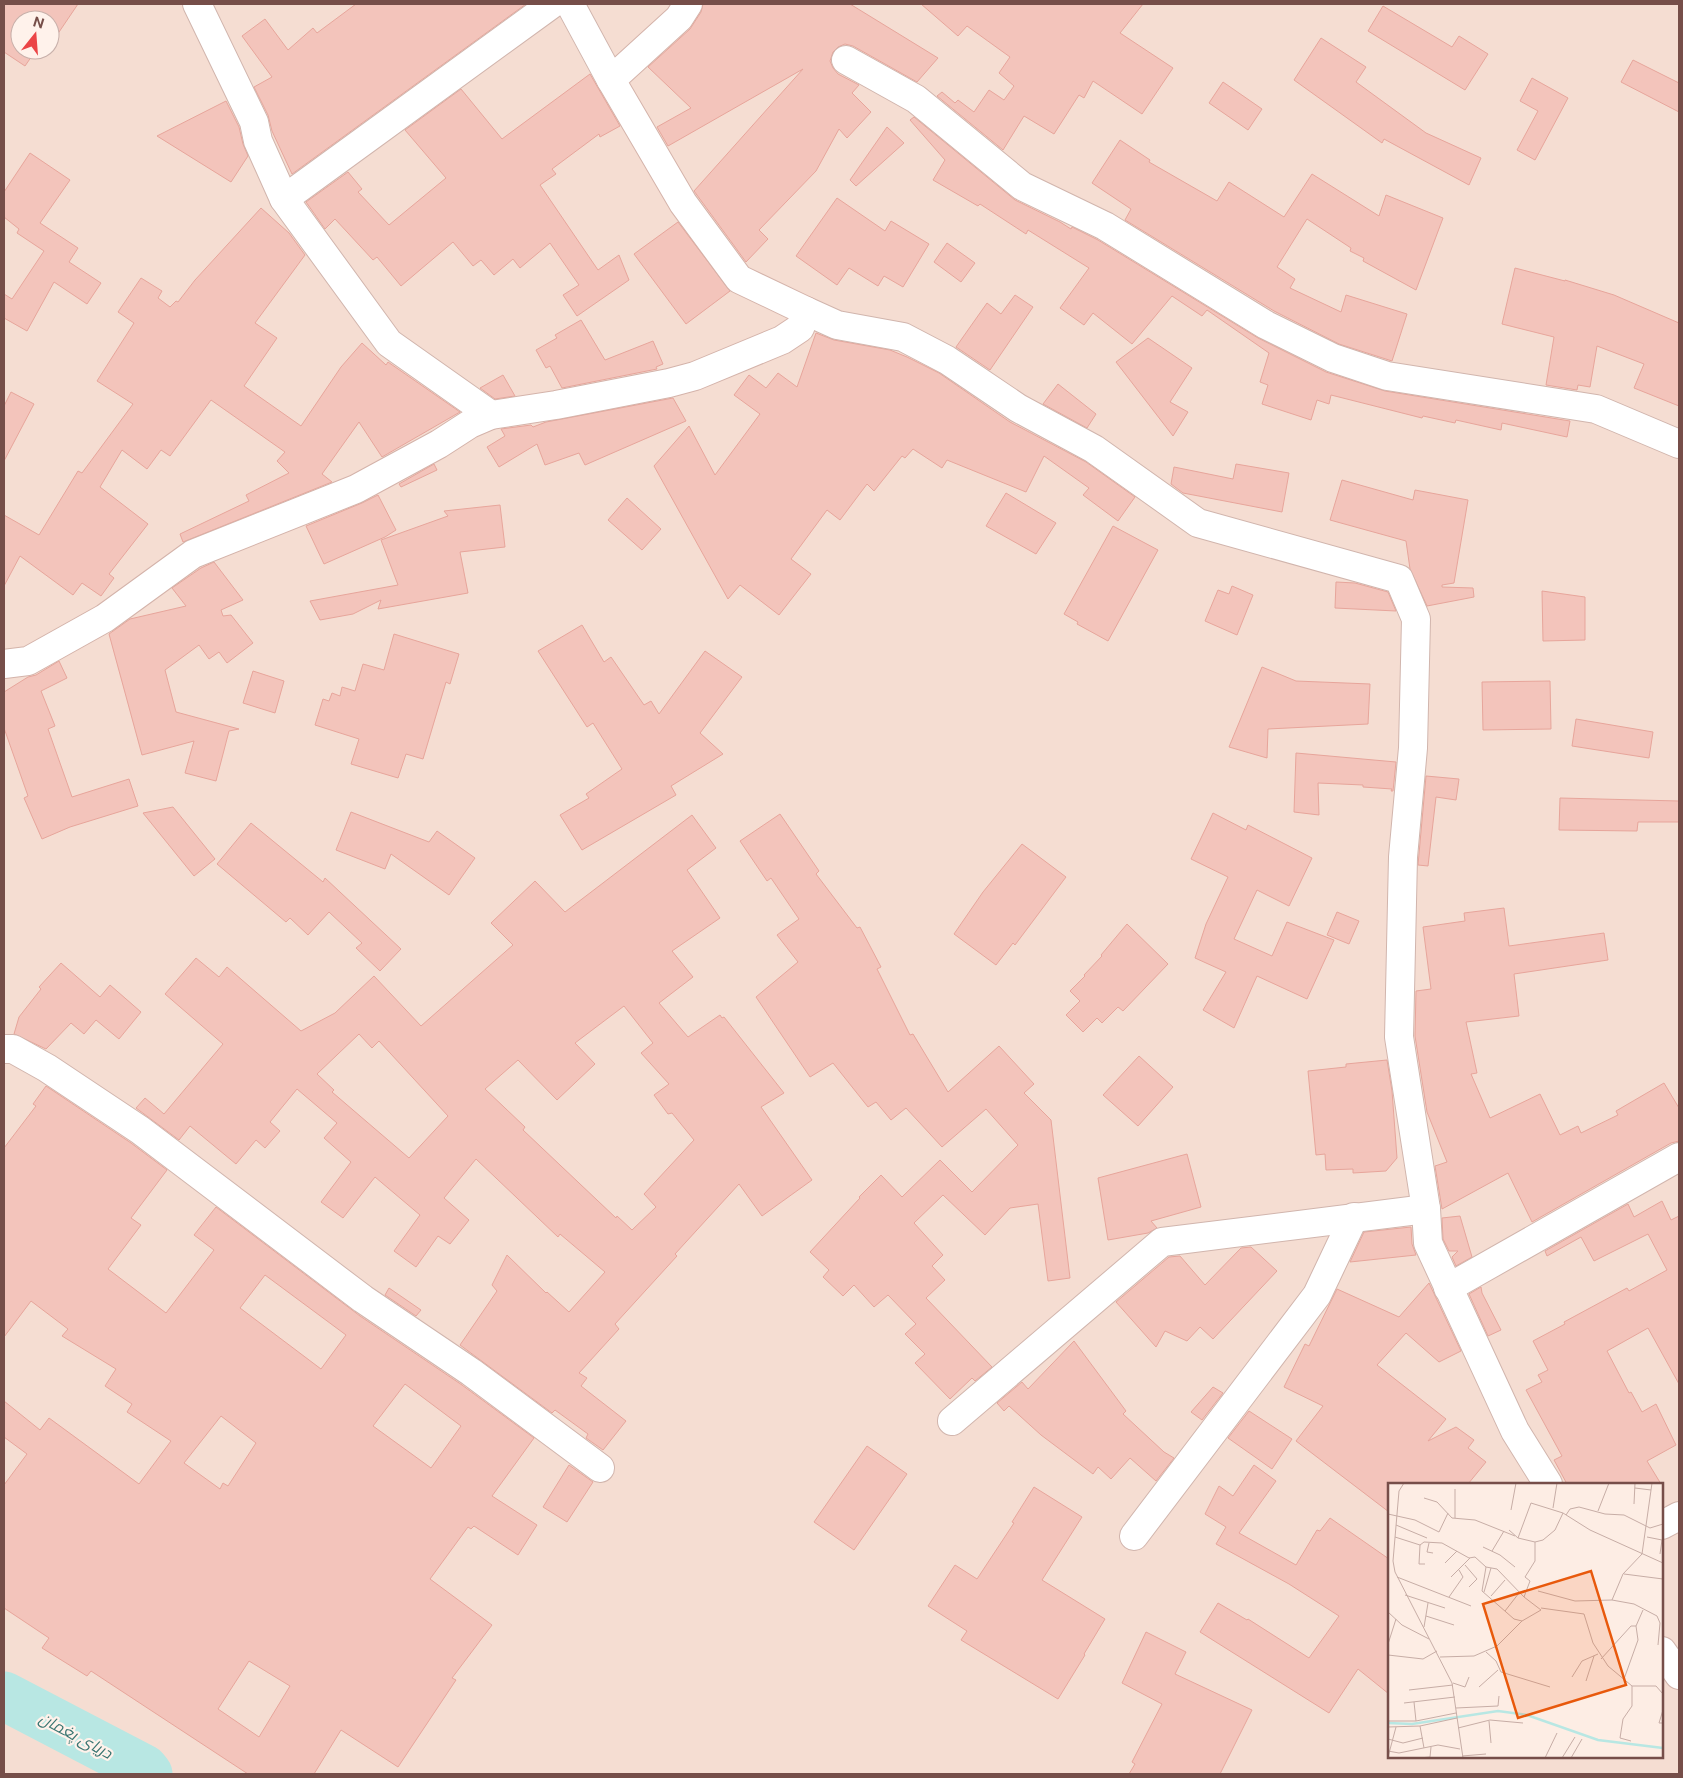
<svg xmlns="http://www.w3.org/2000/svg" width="1683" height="1778" font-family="'Public Sans',Cairo,sans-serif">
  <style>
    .residential { fill: #f5ddd2; fill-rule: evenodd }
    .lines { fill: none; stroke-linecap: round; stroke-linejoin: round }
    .river { stroke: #b8e7e3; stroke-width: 49 }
    .building { fill: #f3c4bb; stroke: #e7a59b; fill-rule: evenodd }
    .street-casing { stroke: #d1b5ad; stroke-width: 30 }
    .secondary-casing { stroke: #d4b3aa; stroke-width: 30 }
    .street { stroke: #fff; stroke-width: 28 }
    .secondary { stroke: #fff; stroke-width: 28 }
    .labels { text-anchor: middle; stroke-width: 4.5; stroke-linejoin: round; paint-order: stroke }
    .water-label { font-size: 16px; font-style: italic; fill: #397571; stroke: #fff2eb }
    .inset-river { fill: none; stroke: #b8e7e3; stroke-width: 2.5 }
    .inset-road { fill: none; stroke: #c7ada6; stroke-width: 1 }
    .view { fill: #e8590c; fill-opacity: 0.15; stroke: #e8590c; stroke-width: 2.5 }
    .inset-edge { fill: none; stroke: #764e49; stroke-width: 2.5 }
  </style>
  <rect width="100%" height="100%" fill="#fdede4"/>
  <path class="residential" d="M4 4H1679V1774H4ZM20 20H50V50H20ZM1389 1484H1662V1757H1389Z"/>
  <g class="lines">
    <polyline class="river" points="4,1696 144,1769 148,1774"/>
  </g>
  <g class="building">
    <polygon points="4,4 78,4 57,35 50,30 50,20 20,20 20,50 36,50 25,66 4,52"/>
    <polygon points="356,4 526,4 292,174 272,131 268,115 254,87 272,77 242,36 265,19 288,50 313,28 317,33"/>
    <polygon points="703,4 850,4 938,58 917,82 853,46 845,44 838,47 833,52 830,61 833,68 838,74 859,85 852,93 871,112 847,138 839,129 816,171 759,230 768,239 746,262 694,191 803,69 668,146 657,127 691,108 648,67 690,29 701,12"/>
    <polygon points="921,4 1143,4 1120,33 1173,68 1142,114 1093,81 1084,98 1079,95 1054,134 1024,116 1003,150 937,96 942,92 955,103 958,100 974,112 989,90 1004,100 1014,86 999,73 1010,57 967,26 958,36"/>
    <polygon points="1383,6 1452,47 1459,36 1488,54 1465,90 1368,31"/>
    <polygon points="1321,38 1366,67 1356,82 1426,133 1481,158 1469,185 1384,139 1382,143 1294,80"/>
    <polygon points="1633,60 1679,83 1679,112 1621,82"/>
    <polygon points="590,74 620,126 600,137 599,134 552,169 556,174 540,185 598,270 619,255 629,280 577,316 563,295 579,285 550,243 520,268 513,259 494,275 481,260 473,266 453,242 401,286 377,257 373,260 335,219 325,229 306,202 348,172 362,189 358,192 389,225 446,178 405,130 461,89 502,139"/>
    <polygon points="1532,78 1568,98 1535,160 1517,150 1538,111 1520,101"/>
    <polygon points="1223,82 1262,109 1248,130 1209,103"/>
    <polygon points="226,101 239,127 243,144 248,156 231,182 157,136"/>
    <polygon points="914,117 1015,200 1060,222 1071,229 1072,227 1098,240 1258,338 1326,372 1385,391 1570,421 1567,437 1502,423 1501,430 1456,420 1455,423 1423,416 1422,418 1331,395 1329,404 1317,400 1311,420 1262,404 1268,385 1260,382 1269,353 1207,310 1202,316 1172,296 1132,344 1093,313 1084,325 1060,308 1089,268 1028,230 1026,234 980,204 978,206 933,180 945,160 910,120"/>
    <polygon points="887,127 904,143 856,186 850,180"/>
    <polygon points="1120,140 1150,160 1149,162 1217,201 1229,182 1284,217 1312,174 1379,216 1386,195 1443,218 1416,290 1363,261 1364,258 1350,251 1351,248 1307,219 1277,267 1295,279 1290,288 1341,312 1346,295 1407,314 1392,361 1339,344 1274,311 1125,220 1131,209 1092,183"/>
    <polygon points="30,153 70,180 40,223 78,248 69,262 101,283 87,304 54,282 27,331 4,318 4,294 12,299 44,251 17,233 19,229 4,217 4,192"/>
    <polygon points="837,198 885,231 891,221 929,244 903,287 884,276 878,286 849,268 837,285 796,256"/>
    <polygon points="261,208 289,233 305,255 255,323 277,338 244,386 301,426 341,367 362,343 386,365 388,362 460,412 382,457 359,422 322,474 332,482 183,542 180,534 249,501 246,495 289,473 277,461 285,452 211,400 170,456 161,450 147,469 122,450 100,487 148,524 109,574 114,578 101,596 82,583 73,595 20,556 4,586 4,515 39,535 78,471 82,473 133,404 97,381 134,323 118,312 141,278 162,291 158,298 170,307 176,301 178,302 195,280"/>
    <polygon points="678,222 730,291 686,324 634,254"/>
    <polygon points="947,243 975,263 961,282 934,262"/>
    <polygon points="1515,268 1565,281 1565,280 1614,295 1679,323 1679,406 1634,388 1644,364 1597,346 1590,387 1578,385 1577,390 1546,385 1554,337 1502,324"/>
    <polygon points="1015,295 1033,307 990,370 956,347 987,303 1001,314"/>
    <polygon points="581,320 605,360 653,341 663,364 656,367 657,369 562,388 550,366 546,368 536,350 557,338 555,335"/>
    <polygon points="816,333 834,340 890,350 907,357 939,373 1010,422 1086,462 1135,497 1118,521 1083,495 1089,488 1044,456 1026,492 947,460 942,468 913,449 905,458 902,456 874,491 867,484 840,520 827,510 791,559 811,574 779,615 740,585 728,599 654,466 689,426 715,475 760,414 734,395 749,375 766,388 778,373 797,387"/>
    <polygon points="1148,338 1192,368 1170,402 1188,412 1173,436 1116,362"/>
    <polygon points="503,375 515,396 495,399 480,388"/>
    <polygon points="1058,384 1096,414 1087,428 1043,404"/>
    <polygon points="11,392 34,404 4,461 4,406"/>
    <polygon points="673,398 686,421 585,465 579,453 545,465 537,444 499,467 487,447 505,436 501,429 531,425 533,427 546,422"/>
    <polygon points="434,464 437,470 401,487 399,484"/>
    <polygon points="1236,464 1289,473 1282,512 1183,493 1171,484 1174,467 1233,479"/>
    <polygon points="1342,480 1413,500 1415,490 1468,500 1454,583 1442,585 1442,587 1473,588 1474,597 1427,606 1410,569 1406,541 1330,520"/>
    <polygon points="1006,493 1056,523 1036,554 986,526"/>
    <polygon points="378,495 396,530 385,537 324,564 306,526 362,503"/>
    <polygon points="627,498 661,529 642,550 608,520"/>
    <polygon points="500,505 505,547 460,552 468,593 378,609 381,600 353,614 320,620 310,601 398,585 381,540 448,516 444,511"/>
    <polygon points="1113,526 1158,550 1108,641 1077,624 1078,622 1064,614"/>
    <polygon points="214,562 243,600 221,610 223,616 231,615 253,643 227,663 219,652 209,659 199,645 165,670 176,712 239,729 229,731 216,781 185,773 194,741 142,755 109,634 130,619 186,606 172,588 201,568"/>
    <polygon points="1336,582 1355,583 1388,592 1396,611 1335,608"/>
    <polygon points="1232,586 1253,595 1237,635 1205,621 1218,590 1229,594"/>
    <polygon points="1542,591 1585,597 1585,640 1543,641"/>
    <polygon points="582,625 604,662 611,657 644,705 651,701 659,714 705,651 742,677 700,733 723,754 671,786 676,795 582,850 560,815 589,798 586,794 622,769 593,723 587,727 538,651"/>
    <polygon points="394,634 459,654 450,684 446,682 423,759 406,754 398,778 351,764 359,739 315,725 323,699 329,701 332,693 340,696 342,687 355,691 363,664 384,670"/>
    <polygon points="59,661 67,678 41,691 55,726 48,729 72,797 129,779 138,806 70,827 42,839 24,798 28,796 4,728 4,692 28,677 36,675"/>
    <polygon points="1262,667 1296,681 1370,684 1368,724 1268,729 1267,758 1229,747"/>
    <polygon points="253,671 284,681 275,713 243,703"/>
    <polygon points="1550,681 1551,729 1483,730 1482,682"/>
    <polygon points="1576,719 1653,732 1649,758 1572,746"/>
    <polygon points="1296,753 1396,762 1393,791 1391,791 1392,789 1363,787 1363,785 1318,783 1319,815 1294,812"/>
    <polygon points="1426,776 1459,779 1456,800 1436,797 1428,866 1418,865"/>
    <polygon points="1560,798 1679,801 1679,822 1638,822 1637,831 1559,830"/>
    <polygon points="173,807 215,859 194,876 143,813"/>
    <polygon points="351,812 429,842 437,831 475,858 449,895 391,854 385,869 336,850"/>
    <polygon points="1213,813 1246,830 1248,825 1312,858 1289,906 1257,890 1234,939 1272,956 1287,922 1334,940 1307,999 1257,976 1234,1028 1203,1010 1226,972 1195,958 1206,924 1228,877 1191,859"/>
    <polygon points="780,814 819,871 816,874 857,928 860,927 881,967 877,969 910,1035 913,1034 948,1092 999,1046 1034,1084 1024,1093 1051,1120 1070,1278 1048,1281 1038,1204 1010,1208 985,1235 943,1195 914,1223 943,1255 932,1266 945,1280 926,1298 992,1367 975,1381 972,1378 950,1399 915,1363 925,1354 905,1334 916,1324 888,1295 874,1307 854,1285 843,1296 823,1277 829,1270 810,1252 860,1198 859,1197 881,1175 902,1197 940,1160 972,1192 1018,1145 986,1109 942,1147 906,1108 891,1120 876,1102 868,1107 833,1063 810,1077 756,997 798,962 777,935 799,919 771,878 767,881 740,841"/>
    <path d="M692 815 716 848 687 870 720 918 672 951 693 977 659 1003 688 1037 720 1015 722 1018 724 1017 784 1093 761 1107 812 1180 762 1216 739 1184 675 1254 677 1256 615 1324 619 1329 579 1373 587 1378 581 1386 626 1421 603 1450 586 1438 588 1434 555 1410 552 1413 460 1345 497 1291 492 1285 507 1255 546 1293 547 1292 569 1312 605 1272 560 1234 558 1237 476 1159 444 1198 469 1220 450 1244 438 1236 416 1267 394 1251 420 1215 375 1177 343 1218 321 1202 351 1162 324 1138 337 1123 297 1089 270 1122 280 1131 265 1148 256 1140 236 1164 190 1126 179 1140 136 1108 145 1098 164 1114 223 1044 165 994 196 958 219 977 227 967 301 1031 335 1013 374 976 421 1026 513 945 491 923 535 881 565 912ZM624 1006 653 1043 641 1053 669 1084 654 1095 668 1114 672 1113 694 1140 644 1194 656 1207 632 1230 617 1216 616 1218 523 1130 525 1127 485 1089 518 1060 557 1100 595 1064 575 1043ZM359 1034 372 1048 379 1041 448 1116 409 1158 332 1092 334 1090 317 1074Z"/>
    <polygon points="251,823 323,882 325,878 401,949 380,971 356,948 362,943 329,912 308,935 290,918 286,922 217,864"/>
    <polygon points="1022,844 1066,877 1015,945 1013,943 996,965 954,934 983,892"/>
    <polygon points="1504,908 1509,946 1604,933 1608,960 1514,974 1519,1016 1466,1022 1477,1073 1471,1074 1490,1118 1540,1094 1560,1135 1578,1126 1581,1133 1618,1115 1616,1111 1664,1083 1679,1108 1679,1141 1671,1143 1532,1222 1508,1173 1442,1209 1435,1166 1447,1162 1427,1112 1415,1036 1416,991 1431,989 1423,927 1465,921 1464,913"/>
    <polygon points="1337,912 1359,921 1349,944 1327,935"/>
    <polygon points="1127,924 1168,964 1123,1011 1118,1007 1102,1023 1097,1018 1083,1032 1066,1015 1080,1001 1070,991 1085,976 1084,975 1102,956 1101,955"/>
    <polygon points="61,963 100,997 110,985 141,1012 119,1039 96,1020 84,1034 71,1023 46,1049 14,1034 19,1017 41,989 39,987"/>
    <polygon points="1139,1056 1173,1087 1138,1126 1103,1095"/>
    <polygon points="1387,1060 1392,1091 1397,1158 1386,1171 1353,1173 1353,1169 1326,1170 1325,1154 1316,1155 1308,1071 1346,1067 1346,1064"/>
    <path d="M46 1086 131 1143 167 1170 131 1218 141 1225 108 1269 166 1313 214 1250 194 1235 216 1207 360 1316 462 1385 534 1438 492 1496 537 1525 518 1555 474 1526 471 1529 468 1527 430 1579 492 1625 452 1678 456 1680 398 1767 341 1730 314 1774H248L91 1671 87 1676 42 1648 49 1638 4 1608V1485L27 1454 4 1437V1401L40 1430 49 1418 139 1484 171 1441 127 1412 132 1404 105 1386 116 1369 62 1336 68 1329 31 1301 4 1337V1148L36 1106 33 1104ZM265 1275 346 1335 321 1369 240 1308ZM405 1384 461 1426 431 1468 373 1426ZM221 1416 256 1443 228 1486 223 1483 220 1489 184 1463ZM249 1661 290 1686 259 1737 218 1709Z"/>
    <polygon points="1187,1154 1201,1207 1151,1221 1157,1228 1148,1233 1108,1240 1098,1178"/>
    <polygon points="1662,1201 1671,1220 1679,1216 1679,1384 1648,1328 1607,1351 1629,1393 1631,1392 1642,1412 1656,1404 1676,1445 1647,1461 1661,1484 1567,1484 1554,1460 1562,1456 1526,1390 1542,1382 1538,1375 1548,1370 1533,1341 1565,1324 1564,1322 1627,1288 1629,1291 1667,1270 1648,1234 1594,1261 1581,1237 1547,1256 1545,1251 1628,1204 1634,1217"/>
    <polygon points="1460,1216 1472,1257 1456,1266 1452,1257 1458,1251 1449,1251 1443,1239 1442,1218"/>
    <polygon points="1411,1227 1412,1244 1416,1255 1350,1262 1364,1232"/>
    <polygon points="1251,1247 1277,1271 1213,1339 1200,1327 1187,1341 1165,1331 1156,1347 1116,1302 1169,1257 1180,1256 1205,1285 1241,1248"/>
    <polygon points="1429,1283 1461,1351 1439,1362 1406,1333 1377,1365 1446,1419 1428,1441 1456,1427 1474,1440 1468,1448 1486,1462 1468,1484 1389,1484 1389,1512 1296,1441 1323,1406 1284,1387 1305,1344 1309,1346 1337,1289 1399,1317"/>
    <polygon points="1481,1287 1482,1293 1501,1330 1488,1336 1469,1294"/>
    <polygon points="389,1288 421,1310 416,1316 385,1295"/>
    <polygon points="1074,1341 1126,1411 1123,1414 1164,1452 1174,1458 1156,1481 1130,1458 1111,1479 1098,1467 1093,1474 1041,1435 1009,1406 1004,1411 997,1403 1022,1382 1028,1389"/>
    <polygon points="1213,1387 1223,1393 1202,1420 1191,1412"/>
    <polygon points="1249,1411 1292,1439 1272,1469 1228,1438"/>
    <polygon points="867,1446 907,1474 854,1550 814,1522"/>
    <polygon points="569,1465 593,1482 567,1522 543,1507"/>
    <polygon points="1254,1465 1276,1481 1239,1533 1296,1565 1317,1530 1320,1531 1330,1518 1389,1559 1389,1694 1358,1669 1329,1713 1200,1632 1218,1603 1247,1620 1248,1619 1309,1658 1339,1616 1289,1584 1216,1544 1226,1527 1205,1514 1219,1486 1233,1496"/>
    <polygon points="1034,1487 1082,1517 1042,1580 1105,1619 1084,1654 1085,1655 1058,1699 961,1640 967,1631 928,1606 955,1565 977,1579 1014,1523 1012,1522"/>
    <polygon points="1146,1632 1186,1652 1175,1674 1252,1710 1220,1774 1129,1774 1135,1764 1132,1762 1162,1704 1122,1683"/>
  </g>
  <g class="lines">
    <g class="street-casing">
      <g id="street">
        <polyline points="197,4 254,122 258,141 284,199 389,343 491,415"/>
        <polyline points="570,4 611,80"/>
        <polyline points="846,60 916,99 1022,186 1105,226 1266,325 1333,358 1387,376 1596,409 1679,444"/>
        <polyline points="284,199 552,4"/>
        <polyline points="806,311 837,325 903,337 947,360 1018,408 1094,449 1198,523 1399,579 1416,619 1413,748 1403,857 1399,1037 1426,1209 1428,1243 1515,1431 1548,1484"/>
        <polyline points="4,1049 13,1049 47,1068 140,1130 363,1299 471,1372 600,1468"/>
        <polyline points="1448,1288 1679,1157"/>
        <polyline points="952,1421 1162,1242 1426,1209"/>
        <polyline points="1662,1525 1679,1516"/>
        <polyline points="1134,1536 1317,1295 1354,1217"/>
        <polyline points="1662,1651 1679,1675"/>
      </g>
    </g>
    <g class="secondary-casing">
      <polyline id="secondary" points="4,664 28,661 105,618 193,554 356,489 439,444 470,424 491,415 556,405 669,383 695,376 782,340 800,328 806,311 739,279 683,203 611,80 679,18 688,4"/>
    </g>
    <use href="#street" class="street"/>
    <use href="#secondary" class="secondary"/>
  </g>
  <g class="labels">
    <g class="water-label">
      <text transform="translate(76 1735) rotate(28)" y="6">دریای پغمان</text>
    </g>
  </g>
  <g transform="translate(1388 1483)">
    <rect width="275" height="275" fill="#fdede4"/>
    <path class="inset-river" d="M0 240 24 241 110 228 139 232 210 257 275 265"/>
    <path class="inset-road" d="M16 0 11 8 5 78 7 89 64 200 75 275M247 5 263 7M67 6V35M36 15 49 19 64 35 87 37 127 53M246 21 247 0M165 25 169 0M123 27 128 0M210 28 221 0M175 30 202 47 275 80M0 31 27 37 51 49 60 30M178 32 182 26 191 24 217 31 236 32 262 45 275 41M8 42 39 55M121 47 130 55 147 59 155 57 167 47 175 30 143 20 130 55M7 54 32 62 36 59 54 60 81 75 87 74 98 84 109 86 136 114M259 54 274 57 272 71M41 60 39 69 45 70M32 62 31 81H37M95 64 112 72 127 84M104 68 116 48M57 80 69 68M77 82 89 96 81 104M98 84 94 108 126 136 134 138M236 91 275 96M9 94 83 123M63 94 82 75M150 108 187 118 224 117 235 91 254 71 264 0M96 109 103 85M17 112 57 125M103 113 117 97M61 114 75 94 71 87M224 117 246 121 269 133 272 140 270 162M153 125 196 131 205 160 220 183 244 203H268L275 211M117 128 131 110M0 129 14 142 41 156M38 133 66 142M36 144 40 120M0 161 8 136M98 169 108 178 113 189 162 204M0 172 35 176 49 168M52 174 86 173 109 163 134 138 153 127 136 114 142 98 137 94 147 78V59M213 176 243 143H248M184 194 194 178 210 171M236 196 250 157 248 143 255 127M198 198 206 173M65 200 77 204 81 194M91 204 110 187M21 207 65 202M26 219 28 238M16 220 67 214M68 225 110 223 111 213M275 227 271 240H275M0 238H28L68 230M101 238 103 260M32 243 36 265M0 244 32 243 69 235M70 245 102 237 135 240M0 256 15 260 35 255M243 258 232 255 235 236 244 223V203M0 268 11 270 50 262 72 266M74 273 98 271M0 274 8 244M31 275 42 274 43 264M157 275 169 250M174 275 187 254M183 275 194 256"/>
    <path class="view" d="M203 88 238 202 130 235 95 121Z"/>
    <rect width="275" height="275" class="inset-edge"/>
  </g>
  <rect width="1683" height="1778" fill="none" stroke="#764e49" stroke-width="10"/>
  <g transform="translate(35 35) rotate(17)"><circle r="24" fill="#fff2eb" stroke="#c8b0aa"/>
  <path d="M0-4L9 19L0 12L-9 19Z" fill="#eb4547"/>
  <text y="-8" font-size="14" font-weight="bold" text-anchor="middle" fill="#764e49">N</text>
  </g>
</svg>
